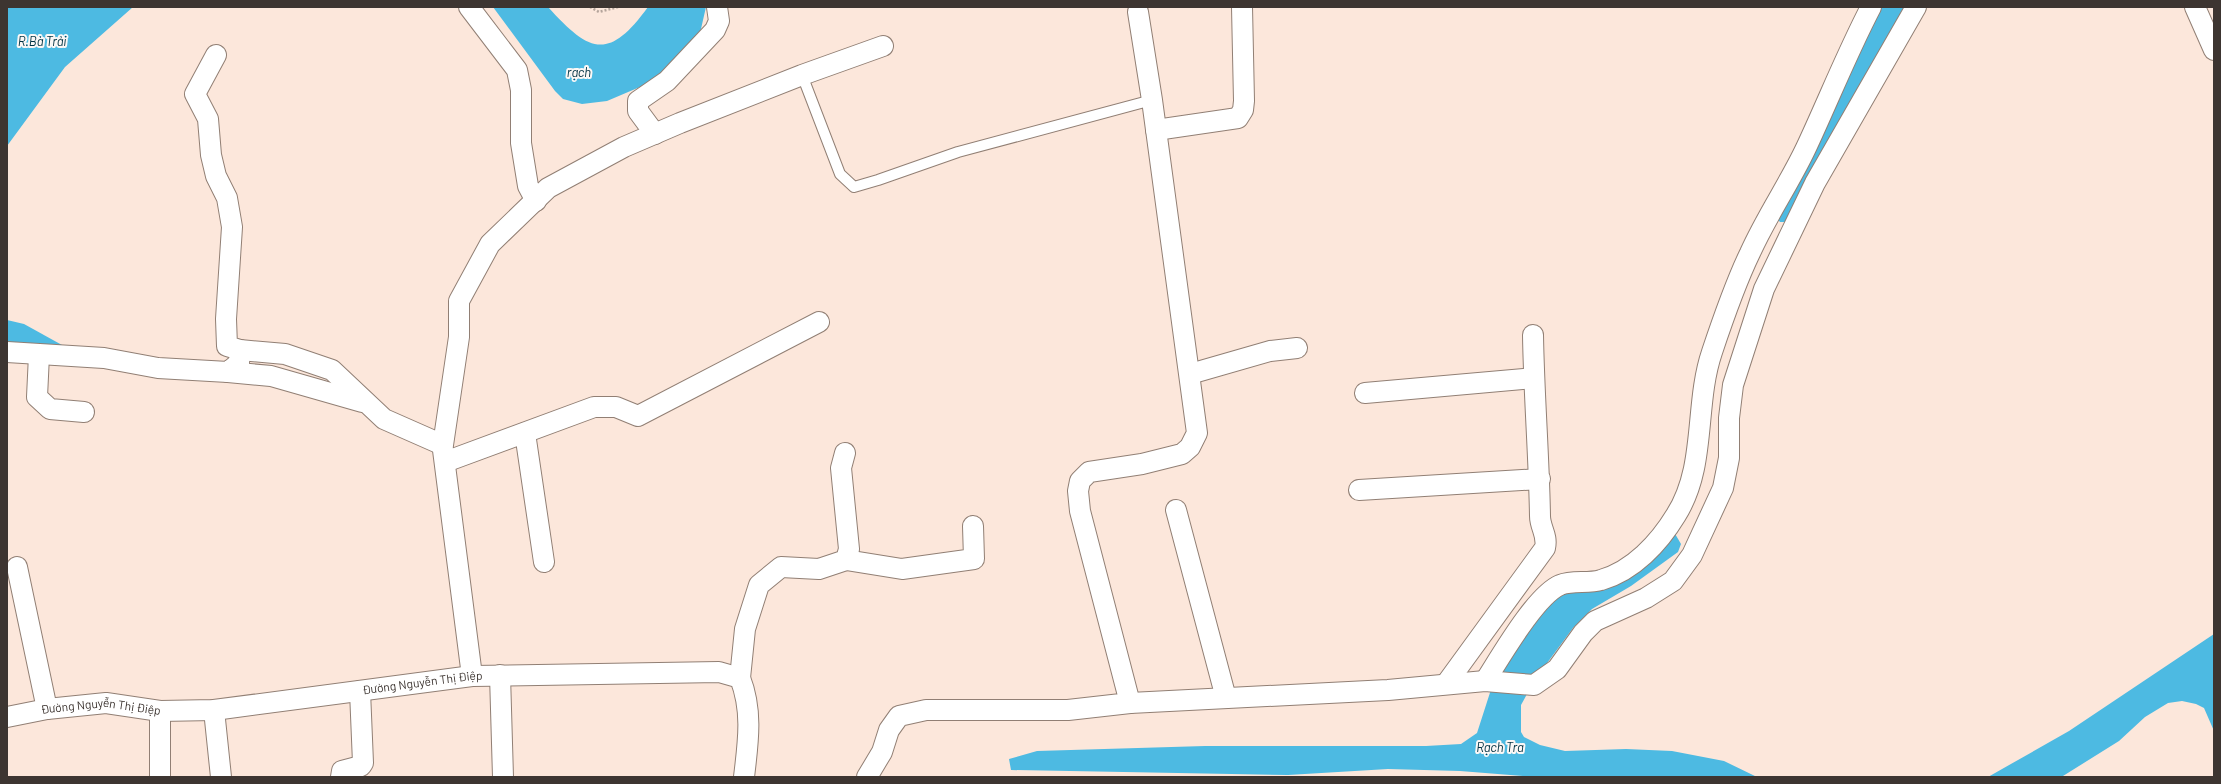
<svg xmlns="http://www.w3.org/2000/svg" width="2221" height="784" font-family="Barlow,sans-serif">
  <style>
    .water { fill: #4dbae2 }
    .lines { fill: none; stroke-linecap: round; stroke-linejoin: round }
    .lane-casing { stroke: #917f74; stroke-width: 12 }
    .street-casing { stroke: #917f74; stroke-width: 22 }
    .path { stroke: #b4a49b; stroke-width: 2.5; stroke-dasharray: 2 2; stroke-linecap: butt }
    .lane { stroke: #fff; stroke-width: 10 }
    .street { stroke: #fff; stroke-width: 20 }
    .labels { text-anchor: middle; stroke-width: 4; stroke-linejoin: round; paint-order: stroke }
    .street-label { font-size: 12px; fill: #3d3531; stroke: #fcf8f6 }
    .water-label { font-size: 13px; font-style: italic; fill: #003243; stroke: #fcf8f6 }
  </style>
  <rect width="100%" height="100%" fill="#fce7db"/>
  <g class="water">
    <polygon points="7,7 133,7 65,67 7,146"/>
    <path d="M493 7H548C589 52 608 62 648 7H706L698 42 654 81 607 101 582 104 563 99 555 91Z"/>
    <polygon points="1878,7 1909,7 1787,222 1780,222 1776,217"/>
    <polygon points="7,320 24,324 62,345 64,349 7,348"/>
    <polygon points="1674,532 1681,544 1678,552 1631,586 1592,609 1573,628 1536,678 1521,705 1521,732 1524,737 1540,745 1565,751 1626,749 1672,751 1724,761 1757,777 1537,777 1460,771 1388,769 1288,775 1011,770 1009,759 1037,751 1205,746 1426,746 1461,744 1477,733 1496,674 1542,611 1561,595"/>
    <polygon points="2214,634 2214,731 2204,708 2196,704 2182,701 2168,703 2145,717 2119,741 2063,776 1988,777 2069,731"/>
  </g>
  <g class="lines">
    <g class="lane-casing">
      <polyline id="lane" points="802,75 840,174 854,187 878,180 958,152 1152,100"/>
    </g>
    <g class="street-casing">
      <g id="street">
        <polyline points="469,7 517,70 521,90 521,143 528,186 536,201"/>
        <polyline points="2195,7 2214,50"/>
        <polyline points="216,55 195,94 208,119 211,155 216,176 227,198 232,227 226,319 227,346 240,350 285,354 332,370 384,419 443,445 459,337 459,301 490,244 548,188 624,147 680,123 802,75 883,46"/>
        <polyline points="1156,130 1238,118 1243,110 1244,101 1242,7"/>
        <polyline points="655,134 638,111 638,101 667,81 715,30 719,21 717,7"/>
        <polyline points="7,352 104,358 158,368 228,372 239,363 240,350"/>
        <polyline points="39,355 37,397 50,409 84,412"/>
        <polyline points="228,372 271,376 362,402"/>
        <polyline points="1190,374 1270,351 1297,348"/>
        <polyline points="1365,393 1534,378"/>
        <polyline points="525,433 544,562"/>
        <polyline points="443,450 472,676"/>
        <polyline points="445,462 594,407 616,407 638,416 819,322"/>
        <polyline points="1359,490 1540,479"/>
        <polyline points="1176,510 1226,698"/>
        <polyline points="846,560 902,569 974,559 973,526"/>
        <polyline points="17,567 47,709"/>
        <polyline points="500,675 503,777"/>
        <polyline points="740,678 745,629 759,585 781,567 819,569 846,560 849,549 841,468 845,453"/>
        <path d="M1485 681C1500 658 1535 596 1560 585 1573 580 1588 584 1601 580 1633 571 1659 543 1676 515 1707 466 1694 405 1712 352 1723 319 1735 284 1750 253 1766 217 1789 184 1806 148 1828 101 1847 53 1871 7"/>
        <path d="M1446 684 1545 548C1548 535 1540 528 1540 516 1539 456 1534 396 1533 335"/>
        <polyline points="1130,703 1388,690 1485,681 1534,685 1557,669 1583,633 1595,621 1646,598 1673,581 1692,555 1723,488 1729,458 1729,418 1733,385 1764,289 1815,183 1916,7"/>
        <polyline points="214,710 221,777"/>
        <path id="s1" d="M7 717 47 709 106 703 160 711 214 710 472 676 719 672 740 678C753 711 748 743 744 777"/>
        <polyline points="160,777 160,711"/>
        <polyline points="341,777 342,771 361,766 363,763 360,691"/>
        <polyline points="867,777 882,752 889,730 899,716 926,710 1068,710 1130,703 1080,511 1078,491 1080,481 1089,472 1142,464 1182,454 1190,447 1197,433 1152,100 1138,12"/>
      </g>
    </g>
    <polyline class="path" points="590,7 599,12 618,7"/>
    <use href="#lane" class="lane"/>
    <use href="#street" class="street"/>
  </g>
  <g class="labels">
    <g class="street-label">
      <text dy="4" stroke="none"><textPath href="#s1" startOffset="419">Đường Nguyễn Thị Điệp</textPath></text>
      <text dy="4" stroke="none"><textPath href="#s1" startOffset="95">Đường Nguyễn Thị Điệp</textPath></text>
    </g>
    <g class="water-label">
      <text x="42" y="46">R.Bà Trải</text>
      <text x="579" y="77">rạch</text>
      <text x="1500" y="752">Rạch Tra</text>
    </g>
  </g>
  <rect width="2221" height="784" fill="none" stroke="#3d3531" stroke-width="16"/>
</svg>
